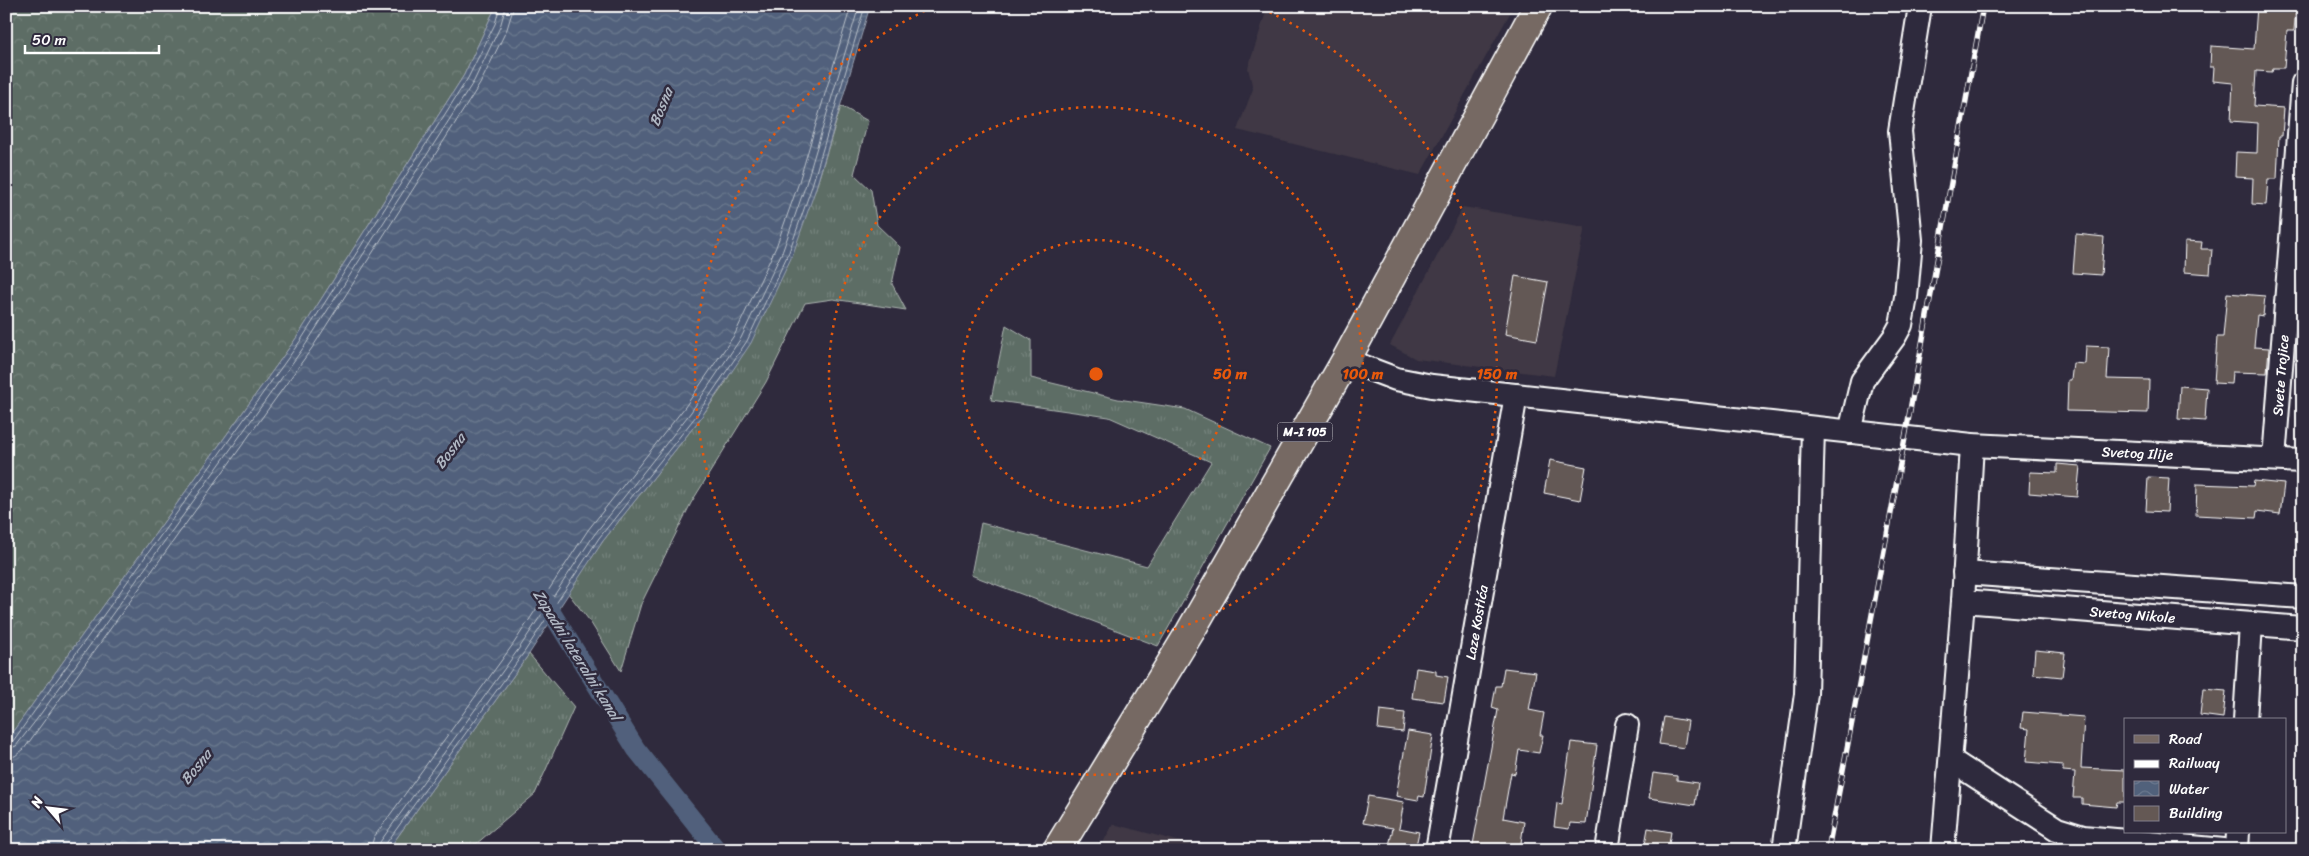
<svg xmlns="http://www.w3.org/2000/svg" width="2309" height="856" font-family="Sriracha,sans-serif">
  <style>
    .built { fill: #3f3844 }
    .grass { fill: url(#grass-tufts); stroke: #aeb6b2 }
    .forest { fill: url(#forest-crowns); stroke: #aeb6b2 }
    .water { fill: url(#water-waves); stroke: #97a0b0 }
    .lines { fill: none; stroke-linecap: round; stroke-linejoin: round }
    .shore { stroke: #b9c0ca; stroke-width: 1 }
    .canal { stroke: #51617b; stroke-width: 19 }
    .building { fill: #645854; stroke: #fff }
    .minor-casing { stroke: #fff; stroke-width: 26 }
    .major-casing { stroke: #fff; stroke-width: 31 }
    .minor { stroke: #2f2a3d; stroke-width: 22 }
    .major { stroke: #766964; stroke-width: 28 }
    .rail-casing { stroke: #fff; stroke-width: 5.5 }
    .rail { stroke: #2f2a3d; stroke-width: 4; stroke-dasharray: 11; stroke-linecap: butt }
    .ring { fill: none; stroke: #e8590c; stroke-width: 2.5; stroke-dasharray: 2.5 5 }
    .labels { text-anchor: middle; stroke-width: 5; stroke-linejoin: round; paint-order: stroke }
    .shield { fill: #2f2a3d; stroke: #c1bfc5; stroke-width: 1 }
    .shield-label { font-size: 12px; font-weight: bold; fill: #fff }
    .street-label { font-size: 14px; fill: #fff; stroke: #2f2a3d }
    .water-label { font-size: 15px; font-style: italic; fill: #b1b8c4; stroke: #2f2a3d }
    .centre { fill: #e8590c; stroke: #2f2a3d; stroke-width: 2.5 }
    .ring-label { font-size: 15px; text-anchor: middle; font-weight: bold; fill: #e8590c; stroke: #2f2a3d; stroke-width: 5; stroke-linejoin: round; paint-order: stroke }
  </style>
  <defs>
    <pattern id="grass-tufts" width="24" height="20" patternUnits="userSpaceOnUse" patternTransform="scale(1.25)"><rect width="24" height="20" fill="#5d6d65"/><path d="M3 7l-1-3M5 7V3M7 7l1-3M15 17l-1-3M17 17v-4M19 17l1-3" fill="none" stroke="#75837c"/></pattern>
    <pattern id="forest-crowns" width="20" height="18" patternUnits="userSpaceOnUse" patternTransform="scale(1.25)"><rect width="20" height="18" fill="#5d6d65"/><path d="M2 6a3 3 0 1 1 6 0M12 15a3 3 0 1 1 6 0" fill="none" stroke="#75837c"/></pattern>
    <pattern id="water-waves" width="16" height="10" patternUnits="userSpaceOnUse" patternTransform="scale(1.25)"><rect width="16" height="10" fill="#51617b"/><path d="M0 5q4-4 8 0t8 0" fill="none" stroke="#6b798f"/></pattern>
  </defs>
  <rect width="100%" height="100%" fill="#2f2a3d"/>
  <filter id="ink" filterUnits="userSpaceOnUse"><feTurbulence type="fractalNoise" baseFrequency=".02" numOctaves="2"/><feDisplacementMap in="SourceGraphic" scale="10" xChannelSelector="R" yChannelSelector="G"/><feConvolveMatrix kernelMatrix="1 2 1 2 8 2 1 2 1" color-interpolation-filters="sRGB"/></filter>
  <g filter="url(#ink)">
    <g class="built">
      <polygon points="1268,6 1514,6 1420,175 1237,130 1253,89 1248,68"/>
      <polygon points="1463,207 1585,227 1554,376 1416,359 1390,345"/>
      <polygon points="1113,824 1212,850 1099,850"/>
    </g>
    <g class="grass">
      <polygon points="841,106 868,121 854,174 871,190 877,225 900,247 892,284 906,310 833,299 805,303 766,382 691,503 641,604 621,671 589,620 568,593 603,541 700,419 726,382 815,191"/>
      <polygon points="1006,325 1031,340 1031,378 1118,399 1185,409 1270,448 1158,646 971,575 981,523 1147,566 1211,462 1109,417 991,400"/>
      <polygon points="529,654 574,707 535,794 469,850 388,850"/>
    </g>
    <polygon class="forest" points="6,6 496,6 464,75 297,337 6,741"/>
    <polygon class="water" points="496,6 870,6 815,191 793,254 751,343 700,419 603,541 529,654 388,850 6,850 6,741 297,337 464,75"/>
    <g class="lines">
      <g class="shore">
        <polyline points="6,743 13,741 301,340 468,78 495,24 500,6"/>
        <polyline points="6,750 16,746 37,719 306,344 474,81 500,27 506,6"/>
        <polyline points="6,757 15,756 24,749 312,348 480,84 507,29 514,6"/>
        <polyline points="370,850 374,837 514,643 588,530 685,407 735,334 776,247 798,185 851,6"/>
        <polyline points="378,850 380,842 520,647 594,535 691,412 741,338 783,250 805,187 859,6"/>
        <polyline points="384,850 385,845 525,651 599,538 696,416 747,341 789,252 811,189 865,6"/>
      </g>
      <polyline class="canal" points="540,594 636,749 717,850"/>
    </g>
    <g class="building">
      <polygon points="2257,6 2296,8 2294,31 2287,31 2284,68 2273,68 2272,72 2256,71 2254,106 2284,108 2282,136 2279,136 2277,179 2268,179 2266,205 2252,204 2253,178 2235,177 2236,152 2257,153 2258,123 2231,121 2233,83 2213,81 2214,67 2210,67 2211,46 2254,49"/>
      <polygon points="2076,234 2104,237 2101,275 2073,273"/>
      <polygon points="2185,241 2202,242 2201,249 2212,249 2210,274 2184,272"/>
      <polygon points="1515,276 1548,282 1537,340 1505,334"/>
      <polygon points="2227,293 2265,296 2263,316 2257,315 2254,347 2269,348 2267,373 2232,372 2231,384 2214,383 2217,337 2223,337"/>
      <polygon points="2086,346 2109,347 2107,379 2149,380 2148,413 2067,411 2068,380 2071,380 2073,363 2085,364"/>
      <polygon points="2180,386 2207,388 2205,421 2178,419"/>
      <polygon points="1550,460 1586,467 1580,500 1544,493"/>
      <polygon points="2057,464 2080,466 2077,497 2029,493 2030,472 2057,473"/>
      <polygon points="2148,477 2169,478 2167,512 2146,511"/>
      <polygon points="2254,481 2284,484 2280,514 2257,511 2256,518 2196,515 2197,484 2253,486"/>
      <polygon points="2035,650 2065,653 2062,677 2033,674"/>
      <polygon points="1416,668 1436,671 1436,675 1448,677 1444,702 1412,698"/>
      <polygon points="1504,668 1536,672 1529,710 1544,713 1540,735 1543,735 1539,753 1519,750 1515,774 1511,773 1503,818 1524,822 1520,850 1472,850 1498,710 1492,708 1496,686 1501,686"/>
      <polygon points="2203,689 2226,691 2223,718 2200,715"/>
      <polygon points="1380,710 1405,713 1403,732 1378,729"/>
      <polygon points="2023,712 2084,717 2081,768 2125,770 2125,802 2117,802 2116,807 2082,804 2082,798 2073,798 2075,772 2063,771 2063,765 2026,762 2029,729 2021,728"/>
      <polygon points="1664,717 1688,721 1684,748 1659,744"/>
      <polygon points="1408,731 1433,735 1424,797 1419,796 1418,800 1396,796"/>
      <polygon points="1571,742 1597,745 1586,824 1570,823 1569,829 1554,827 1557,803 1562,804"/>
      <polygon points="1653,773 1677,776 1677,780 1698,783 1695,805 1649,798"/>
      <polygon points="1368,796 1404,802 1399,828 1419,832 1415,850 1388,850 1393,828 1363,823"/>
      <polygon points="1648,828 1671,832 1668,850 1644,850"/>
    </g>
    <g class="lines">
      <g class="minor-casing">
        <g id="minor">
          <path id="s1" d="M1346 360 1396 379 1432 386 1972 445 2303 461"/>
          <polyline points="1850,432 1862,381 1895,336 1901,325 1906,297 1911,240 1900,131 1920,6"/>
          <path id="s2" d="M2274 459 2303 83"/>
          <polyline points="1964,573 2303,597"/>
          <path id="s3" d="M1963 601 2303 628"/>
          <polyline points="2245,720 2251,624"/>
          <polyline points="1952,761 2057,829 2083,837 2224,850"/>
          <path id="s4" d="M1437 850 1516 395"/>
          <polyline points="1607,850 1627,725"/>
          <polyline points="1784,850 1806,694 1813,428"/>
          <polyline points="1943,850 1963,601 1972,445"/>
          <polyline points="2237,850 2238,832"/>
        </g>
      </g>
      <g class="major-casing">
        <polyline id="major" points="1057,850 1190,632 1346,360 1538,6"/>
      </g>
      <use href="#minor" class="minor"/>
      <use href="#major" class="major"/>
      <g class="rail-casing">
        <polyline id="rail" points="1828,850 1905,438 1983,6"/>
      </g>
      <use href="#rail" class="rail"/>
    </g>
  </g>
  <g class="ring">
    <circle cx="1096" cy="374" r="134"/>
    <circle cx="1096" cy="374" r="267"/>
    <path d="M1256 6A401 401 0 1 1 936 6"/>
  </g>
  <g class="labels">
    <rect class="shield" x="1277.5" y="422.5" width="55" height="19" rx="4"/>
    <g class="shield-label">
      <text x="1305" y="436">M-I 105</text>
    </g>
    <g class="street-label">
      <text dy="5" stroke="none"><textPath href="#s2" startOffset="84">Svete Trojice</textPath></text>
      <text dy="5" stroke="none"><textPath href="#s1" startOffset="799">Svetog Ilije</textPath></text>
      <text dy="5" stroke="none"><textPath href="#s3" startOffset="170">Svetog Nikole</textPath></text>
      <text dy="5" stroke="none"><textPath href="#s4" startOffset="231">Laze Kostića</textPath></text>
    </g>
    <g class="water-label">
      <text transform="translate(661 107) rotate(-68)" y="5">Bosna</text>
      <text transform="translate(450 451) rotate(-53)" y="5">Bosna</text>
      <text transform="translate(577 655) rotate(58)" y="5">Zapadni lateralni kanal</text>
      <text transform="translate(196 767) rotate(-51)" y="5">Bosna</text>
    </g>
  </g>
  <circle cx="1096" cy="374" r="8" class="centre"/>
  <g class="ring-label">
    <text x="1230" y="379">50 m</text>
    <text x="1363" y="379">100 m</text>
    <text x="1497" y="379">150 m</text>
  </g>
  <rect width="2309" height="856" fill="none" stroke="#2f2a3d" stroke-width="25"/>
  <rect x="12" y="12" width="2284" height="831" fill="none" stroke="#fff" stroke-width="2" filter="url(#ink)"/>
  <rect x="2124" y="718" width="162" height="115" fill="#2f2a3d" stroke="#827f8b"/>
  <rect x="2134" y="735" width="25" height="8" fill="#766964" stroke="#827f8b"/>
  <text x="2169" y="744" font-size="15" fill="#ffffff">Road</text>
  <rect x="2134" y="760" width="25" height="8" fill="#ffffff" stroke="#827f8b"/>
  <text x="2169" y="768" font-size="15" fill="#ffffff">Railway</text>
  <rect x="2134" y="781" width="25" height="15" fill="url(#water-waves)" stroke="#827f8b"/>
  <text x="2169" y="794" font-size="15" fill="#ffffff">Water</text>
  <rect x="2134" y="806" width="25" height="15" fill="#645854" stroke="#827f8b"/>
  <text x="2169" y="818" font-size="15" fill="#ffffff">Building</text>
  <g transform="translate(48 808) rotate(298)" stroke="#2f2a3d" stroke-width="4" paint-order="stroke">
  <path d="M0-4L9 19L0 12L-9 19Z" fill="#ffffff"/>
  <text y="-8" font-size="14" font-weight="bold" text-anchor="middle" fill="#ffffff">N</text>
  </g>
  <path d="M25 45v8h134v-8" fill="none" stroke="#ffffff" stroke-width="2.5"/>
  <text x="32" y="45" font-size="15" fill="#ffffff" stroke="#2f2a3d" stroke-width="4" paint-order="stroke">50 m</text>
</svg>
